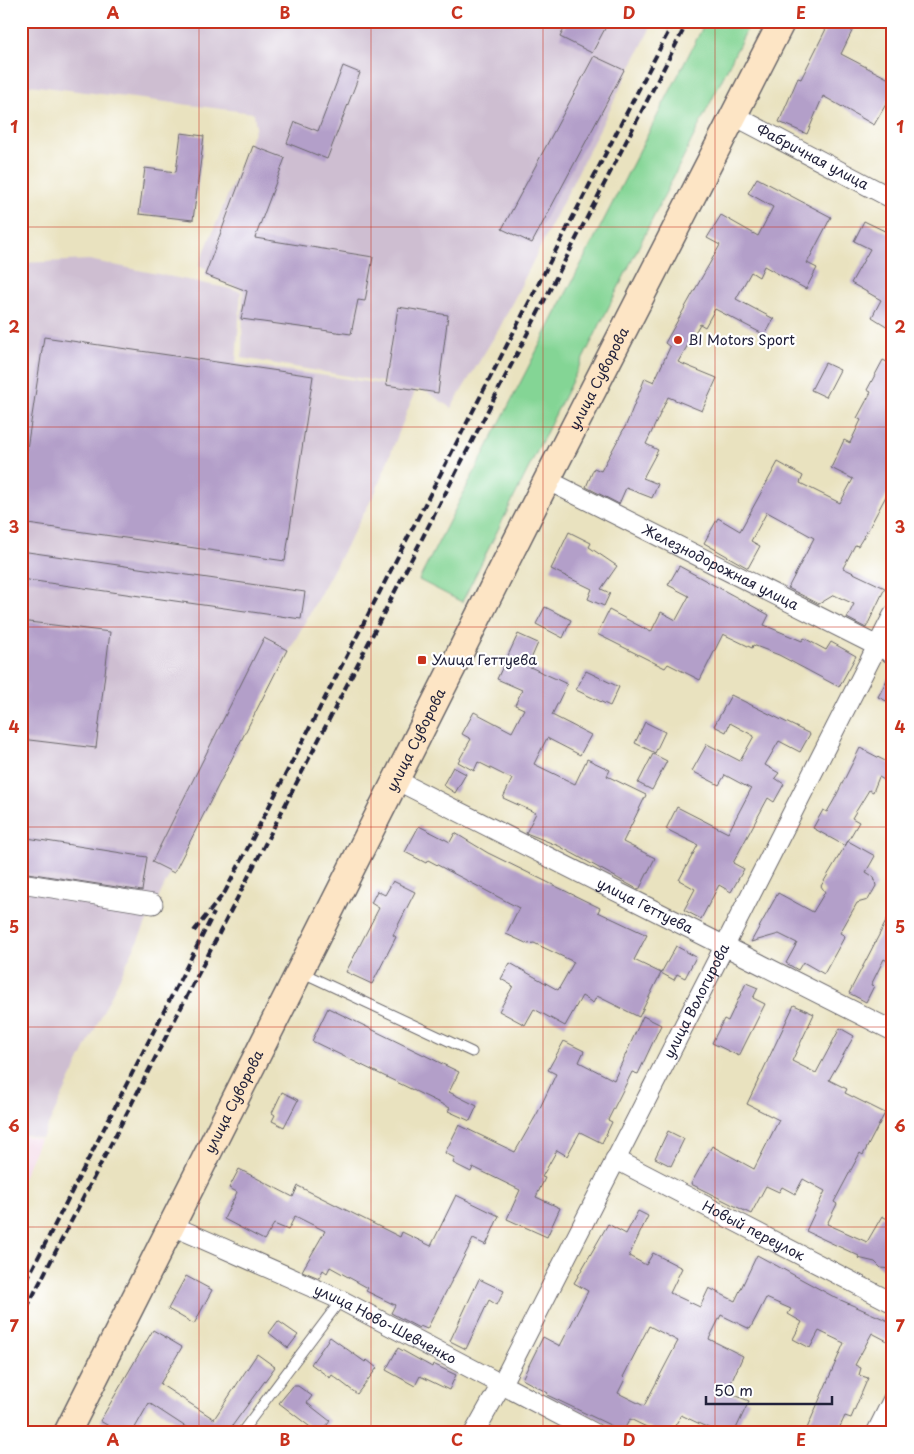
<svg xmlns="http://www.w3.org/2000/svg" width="914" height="1454" font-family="'Playpen Sans',sans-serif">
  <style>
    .built { fill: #f1d0e3 }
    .industrial { fill: #cebed1 }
    .green { fill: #84d595; stroke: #537c68 }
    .building { fill: #b39fc9; fill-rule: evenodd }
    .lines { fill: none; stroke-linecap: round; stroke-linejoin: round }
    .lane-casing { stroke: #686569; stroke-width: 11 }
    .street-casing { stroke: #686569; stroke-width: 21 }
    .secondary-casing { stroke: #686569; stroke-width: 29 }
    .lane { stroke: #fff; stroke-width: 9 }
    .street { stroke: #fff; stroke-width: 19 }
    .secondary { stroke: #fde5c5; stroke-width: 26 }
    .rail { stroke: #22223b; stroke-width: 4; stroke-dasharray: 8 4; stroke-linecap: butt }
    .grid { fill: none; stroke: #c8321e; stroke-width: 1; stroke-opacity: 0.55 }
    .poi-dot { fill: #c8321e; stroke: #fff; stroke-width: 2 }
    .labels { text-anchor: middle; stroke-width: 4.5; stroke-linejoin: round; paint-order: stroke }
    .street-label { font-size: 14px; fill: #22223b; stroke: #fff }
    .poi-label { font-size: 14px; fill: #22223b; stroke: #fff; text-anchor: start }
    .neatline { fill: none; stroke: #c8321e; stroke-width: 2 }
    .grid-label { font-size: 16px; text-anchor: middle; font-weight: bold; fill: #c8321e }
  </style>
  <rect width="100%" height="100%" fill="#fff"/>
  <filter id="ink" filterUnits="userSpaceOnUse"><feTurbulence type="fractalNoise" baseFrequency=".02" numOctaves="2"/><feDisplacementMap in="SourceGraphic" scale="10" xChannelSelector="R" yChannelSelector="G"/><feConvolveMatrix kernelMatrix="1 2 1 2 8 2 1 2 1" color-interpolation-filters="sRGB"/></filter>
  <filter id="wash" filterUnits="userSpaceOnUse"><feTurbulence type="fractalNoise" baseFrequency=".0096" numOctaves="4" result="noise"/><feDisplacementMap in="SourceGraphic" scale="20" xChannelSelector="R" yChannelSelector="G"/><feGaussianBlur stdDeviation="1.12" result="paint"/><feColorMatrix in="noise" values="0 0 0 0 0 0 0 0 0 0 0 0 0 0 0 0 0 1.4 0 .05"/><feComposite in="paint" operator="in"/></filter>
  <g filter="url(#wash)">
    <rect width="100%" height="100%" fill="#e9e2bf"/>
    <polygon class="built" points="21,1135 40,1139 21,1182"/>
    <g class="industrial">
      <polygon points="21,21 654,21 499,329 451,408 423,389 242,358 243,288 199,265 256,127 254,113 21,84"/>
      <polygon points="89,260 241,291 236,363 416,389 376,491 185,843 42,1138 21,1134 21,263"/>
    </g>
    <polygon class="green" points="706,21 751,21 462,602 419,580"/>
    <g id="blocks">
      <g class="building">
        <polygon points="568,21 609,21 592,53 560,37"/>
        <polygon points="830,21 857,21 841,54 893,81 893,92 874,125 823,96 807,134 779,122 798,78 801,79"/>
        <polygon points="594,56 624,70 532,243 502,229"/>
        <polygon points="343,66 360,73 327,159 287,143 295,122 318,131"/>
        <polygon points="181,133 204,136 193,220 139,214 145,168 176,172"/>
        <polygon points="253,146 285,158 255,238 373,257 365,301 358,300 351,334 241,319 247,291 205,275"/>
        <polygon points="757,178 831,217 807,263 817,268 806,289 764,266 759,277 751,272 736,299 774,319 765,335 715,309 705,327 700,324 678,362 717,378 702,411 668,397 646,444 658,450 643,478 658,484 652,498 626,488 619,504 586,487 594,468 601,471 626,425 645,378 654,382 670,347 665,343 720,245 707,238 721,215 758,236 773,207 748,193"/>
        <polygon points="864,221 893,235 893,319 888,327 872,317 881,300 851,283 870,249 854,241"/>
        <polygon points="398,307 448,315 438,393 386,385"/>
        <polygon points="44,337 313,376 285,561 21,523 21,488"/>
        <polygon points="883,360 893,365 893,483 869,528 858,546 855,545 843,568 885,588 866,628 847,618 854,604 834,595 819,604 788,588 814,538 789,524 767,512 751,541 760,546 748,568 704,543 718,518 740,531 778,462 803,476 800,483 840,503 853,479 831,468 844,440 850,443 861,420 857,418 871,392 867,390"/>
        <polygon points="825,363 840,370 826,397 811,390"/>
        <polygon points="569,532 591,543 589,547 617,566 601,589 610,593 604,606 588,599 592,589 551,569"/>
        <polygon points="21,551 305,592 301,619 21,579"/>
        <polygon points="679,566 769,615 764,625 802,641 804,638 826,650 831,642 856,656 839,687 779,655 753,645 752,648 723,634 700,680 668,664 665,668 597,634 609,610 651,632 661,612 676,620 689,596 668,585"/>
        <polygon points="545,607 571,620 563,638 536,624"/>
        <polygon points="21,621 110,632 96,748 21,739"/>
        <polygon points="518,634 538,643 528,666 567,684 552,715 591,735 580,755 547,738 534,764 575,784 587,759 610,770 607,776 646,795 623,842 655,858 639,890 559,846 526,833 536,813 503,798 512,779 478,762 474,771 458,762 471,739 462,734 474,712 512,732 524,709 515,705 522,690 497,679"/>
        <polygon points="264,638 287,650 174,873 152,862"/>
        <polygon points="893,668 893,704 878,697"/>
        <polygon points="586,671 619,687 610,706 576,690"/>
        <polygon points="731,695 810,734 800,752 779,741 765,765 779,773 775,778 784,784 774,802 768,798 733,863 744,869 731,892 719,885 701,919 684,910 695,889 679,880 698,845 666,829 677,807 728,833 751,789 725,775 719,785 692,771 707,744 740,761 754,736 730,723 726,732 714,726"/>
        <polygon points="645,722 665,732 655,753 635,743"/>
        <polygon points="860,748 893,765 893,785 879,777 873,792 869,790 852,818 859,822 845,846 813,828 823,810 827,812 834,800"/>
        <polygon points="653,754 667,761 652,790 638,783"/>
        <polygon points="453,767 466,774 455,793 443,785"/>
        <polygon points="419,826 450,842 455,833 488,853 600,908 598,912 647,935 634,960 661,973 639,1017 597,996 593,1003 582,996 565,1026 534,1009 525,1025 499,1011 513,986 501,979 510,963 558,990 574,962 534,943 528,944 506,934 519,908 428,860 426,863 405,852"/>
        <polygon points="21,837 147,857 142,891 21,872"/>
        <polygon points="848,841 875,856 866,872 874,877 876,886 868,900 857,903 840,933 845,936 824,974 803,962 798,970 786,963 797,943 779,934 751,942 778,893 813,912 825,892 821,886"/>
        <polygon points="393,881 415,892 393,935 396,937 372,984 346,972 379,908 371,903 377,891 385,895"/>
        <polygon points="893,908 893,964 884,959 871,985 874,986 866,1002 849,993"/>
        <polygon points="676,946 696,957 685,978 677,974 674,980 661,973"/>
        <polygon points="746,983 758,988 753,998 765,1004 739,1056 712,1043 724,1019 728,1021"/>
        <polygon points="794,1005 814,1014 792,1061 816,1073 840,1028 854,1036 829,1080 847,1089 845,1093 885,1113 863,1155 860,1153 834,1202 837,1204 827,1224 867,1242 882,1216 893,1222 893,1263 890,1269 881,1268 875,1262 858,1258 859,1256 806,1231 825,1191 803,1179 795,1194 782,1187 779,1192 766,1186 751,1214 691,1184 712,1146 754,1169 779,1120 747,1104"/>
        <polygon points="328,1008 459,1072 449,1092 477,1106 470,1121 448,1111 450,1108 312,1041"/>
        <polygon points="643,1016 661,1025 638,1074 632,1072 608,1120 612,1122 602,1143 580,1132 567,1156 557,1150 542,1177 545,1178 536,1197 560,1208 547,1237 507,1219 520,1190 473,1167 471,1172 453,1163 455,1158 445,1153 459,1125 515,1152 538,1112 556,1074 548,1070 564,1041 584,1051 579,1062 614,1080"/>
        <polygon points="282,1092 298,1100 284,1127 272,1121 275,1115 272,1113"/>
        <polygon points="668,1131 684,1139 671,1166 655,1158"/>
        <polygon points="239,1169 293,1197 298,1186 400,1237 402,1232 431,1246 456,1195 499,1216 486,1245 473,1239 427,1329 420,1326 419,1328 391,1313 395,1305 366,1291 368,1288 330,1267 327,1273 323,1270 319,1278 302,1271 325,1231 295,1216 288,1230 274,1224 264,1240 224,1219 237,1192 229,1188"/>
        <path d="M638 1211 648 1216 629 1256 646 1265 653 1253 682 1268 670 1293 700 1307 709 1288 735 1301 757 1255 836 1298 893 1323V1344L872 1333 855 1365 861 1368 859 1375 868 1378 851 1418 845 1416 837 1433H805L844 1343 819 1331 810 1348 793 1339 802 1322 788 1314 791 1309 766 1298 750 1329 721 1315 709 1339 743 1356 727 1392 749 1401 734 1433H719L681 1415 671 1433H659L630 1419 622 1433 611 1427 612 1426 547 1395 548 1393 522 1379 543 1337 560 1346 588 1291 574 1283 608 1224 626 1234ZM649 1326 678 1341 644 1406 618 1393 625 1379 623 1377Z"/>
        <polygon points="186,1276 212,1290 194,1324 168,1309"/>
        <polygon points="479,1279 504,1291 497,1305 489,1300 466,1349 450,1341"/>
        <polygon points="278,1321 298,1335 288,1348 269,1333"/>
        <polygon points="153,1330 182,1347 160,1384 214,1419 257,1354 275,1367 230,1429 235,1433 195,1433 149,1403 132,1433 121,1433 100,1421"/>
        <polygon points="330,1337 365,1362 367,1360 377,1368 357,1394 332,1375 330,1378 311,1364"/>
        <polygon points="398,1348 432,1367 433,1364 456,1375 449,1390 420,1376 415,1386 386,1370"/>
        <polygon points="293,1386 298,1386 312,1396 307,1403 330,1421 321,1433 318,1433 279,1403"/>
      </g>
    </g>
  </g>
  <g filter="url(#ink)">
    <use href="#blocks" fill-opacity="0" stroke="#686569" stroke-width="1"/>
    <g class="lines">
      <g class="lane-casing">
        <g id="lane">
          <polyline points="301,972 472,1052"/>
          <polyline points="241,1433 341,1300"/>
        </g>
      </g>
      <g class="street-casing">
        <g id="street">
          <path id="s1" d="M733 115 893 199"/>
          <path id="s2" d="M547 480 893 654"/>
          <path id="s3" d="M396 780 893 1031"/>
          <polyline points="21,883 153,904"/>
          <path id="s4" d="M615 1159 893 1303"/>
          <path id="s5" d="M173 1226 341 1300 594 1433"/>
          <path id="s6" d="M474 1433 501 1385 893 615"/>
          <polyline points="876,1433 893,1399"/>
        </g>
      </g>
      <g class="secondary-casing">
        <g id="secondary">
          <path id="s7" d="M67 1433 547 480 782 21"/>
        </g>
      </g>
      <use href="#lane" class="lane"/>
      <use href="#street" class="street"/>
      <use href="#secondary" class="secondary"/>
      <g class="rail">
        <polyline points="194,931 225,892 674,21"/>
        <polyline points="21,1291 214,913"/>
        <polyline points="21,1319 688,21"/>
      </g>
    </g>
  </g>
  <path class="grid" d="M199 21V1433M371 21V1433M543 21V1433M715 21V1433M21 227H893M21 427H893M21 627H893M21 827H893M21 1027H893M21 1227H893"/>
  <g class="poi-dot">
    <circle cx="678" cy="340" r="5"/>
    <rect x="417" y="655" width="10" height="10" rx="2.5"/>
  </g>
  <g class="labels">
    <g class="street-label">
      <text dy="5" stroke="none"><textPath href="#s1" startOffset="90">Фабричная улица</textPath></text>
      <text dy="5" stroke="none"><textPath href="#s7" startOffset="1181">улица Суворова</textPath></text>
      <text dy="5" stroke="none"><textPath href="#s2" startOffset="194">Железнодорожная улица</textPath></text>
      <text dy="5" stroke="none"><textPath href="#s7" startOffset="776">улица Суворова</textPath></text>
      <text dy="5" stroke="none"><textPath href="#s3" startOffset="279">улица Геттуева</textPath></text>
      <text dy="5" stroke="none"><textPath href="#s6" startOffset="486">улица Вологирова</textPath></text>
      <text dy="5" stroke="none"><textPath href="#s7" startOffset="371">улица Суворова</textPath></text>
      <text dy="5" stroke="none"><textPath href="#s4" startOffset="156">Новый переулок</textPath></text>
      <text dy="5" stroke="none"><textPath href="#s5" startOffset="234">улица Ново-Шевченко</textPath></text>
    </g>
    <g class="poi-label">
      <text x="688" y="345">BI Motors Sport</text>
      <text x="432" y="665">Улица Геттуева</text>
    </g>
  </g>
  <rect width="914" height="1454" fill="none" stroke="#fff" stroke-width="55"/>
  <path d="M706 1396v8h126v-8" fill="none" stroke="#22223b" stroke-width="2.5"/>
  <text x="714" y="1396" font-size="15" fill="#22223b" stroke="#ffffff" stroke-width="4" paint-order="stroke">50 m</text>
  <rect x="28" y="28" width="858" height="1398" class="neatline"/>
  <g class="grid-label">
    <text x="113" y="19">A</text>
    <text x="285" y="19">B</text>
    <text x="457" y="19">C</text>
    <text x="629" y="19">D</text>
    <text x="801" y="19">E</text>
    <text x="14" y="133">1</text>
    <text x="900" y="133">1</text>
    <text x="14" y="333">2</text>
    <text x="900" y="333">2</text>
    <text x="14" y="533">3</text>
    <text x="900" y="533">3</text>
    <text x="14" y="733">4</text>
    <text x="900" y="733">4</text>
    <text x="14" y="933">5</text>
    <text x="900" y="933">5</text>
    <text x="14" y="1132">6</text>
    <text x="900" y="1132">6</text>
    <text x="14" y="1332">7</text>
    <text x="900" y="1332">7</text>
    <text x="113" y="1446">A</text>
    <text x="285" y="1446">B</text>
    <text x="457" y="1446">C</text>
    <text x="629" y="1446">D</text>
    <text x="801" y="1446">E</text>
  </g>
</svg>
